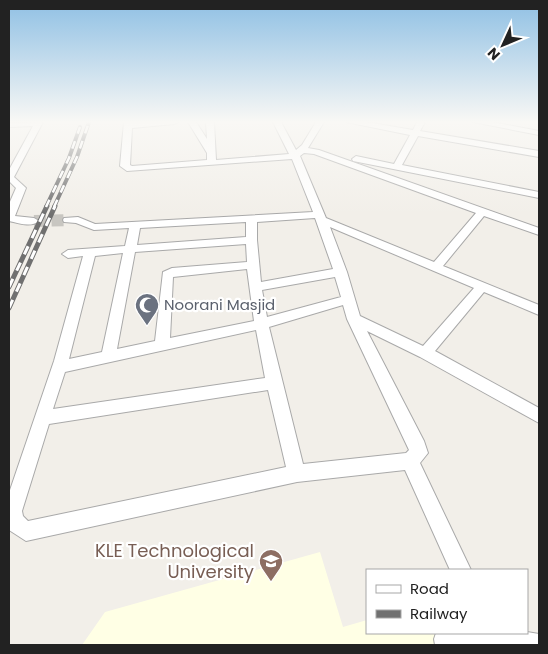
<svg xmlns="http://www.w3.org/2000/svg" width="548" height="654" font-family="Poppins,sans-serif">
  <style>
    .education { fill: #ffffe5 }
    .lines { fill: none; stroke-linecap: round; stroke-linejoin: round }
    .minor-tunnel { stroke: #c8c6c1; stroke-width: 12; stroke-dasharray: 12 5.5; stroke-linecap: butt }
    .minor-casing { stroke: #a9a9a9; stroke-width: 2 }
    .minor { fill: #fff; fill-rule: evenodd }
    .rail-far1-casing { stroke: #707070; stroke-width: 4 }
    .rail-casing { stroke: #707070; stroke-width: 5 }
    .rail-far1 { stroke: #fff; stroke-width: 2.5; stroke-dasharray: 8; stroke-linecap: butt }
    .rail { stroke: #fff; stroke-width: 3; stroke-dasharray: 9; stroke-linecap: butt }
    .labels { text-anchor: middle; stroke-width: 4.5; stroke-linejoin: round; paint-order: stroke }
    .worship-label { font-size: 15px; fill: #5b616d; stroke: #fff; text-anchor: start }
    .near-education-label { font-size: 18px; fill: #785e54; stroke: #fff; text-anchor: end }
  </style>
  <rect width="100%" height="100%" fill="#f2efe9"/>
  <polygon class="education" points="320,552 343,627 367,620 367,633 440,633 442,645 82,645 105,612"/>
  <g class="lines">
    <polyline class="minor-tunnel" points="34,221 68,220"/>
    <g class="minor-casing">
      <g id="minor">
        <path d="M43 122 14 177 26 188 15 216 34 218 39 221C31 228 18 223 9 221V204L16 188 9 181V170L33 126 9 127V123Z"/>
        <path d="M124 122H178L174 124 132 128 130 165 132 166 207 160V153L188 122H196L207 139 206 122H214L216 160 289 154 273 122H281L296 150 302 145 316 122H324L308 148 319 150 539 228V235L484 216 443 266 539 305V315L484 292 435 351 539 408V423L420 357 367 331 424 441 428 453 420 463 471 570H450L405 470 297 482 26 541 9 530V493L54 361 83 256 68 258 62 254 68 250 125 246 129 228 94 230 76 223 64 222 63 220 64 218 78 217 95 224 313 212 292 159 127 171 120 166ZM304 153 314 154 476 213 434 262 326 218 300 156ZM315 218 333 269 261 282 257 240V222ZM246 222V237L137 245 140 228ZM330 227 474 288 423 346 360 316 347 272ZM246 244 247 262 172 268 163 272 155 341 117 349 135 252ZM123 253 102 352 69 359 95 256ZM247 269 254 321 170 338 173 277ZM335 277 341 297 267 317 262 290ZM343 305 347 319 409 450 406 453 303 464 269 327ZM256 330 265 378 53 409 65 372ZM268 390 286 467 28 521 23 516 22 511 49 424Z"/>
        <polygon points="346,122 366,122 413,130 417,122 425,122 420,131 539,151 539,157 418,136 402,165 539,192 539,198 353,161 352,159 356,156 394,164 410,135"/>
        <polygon points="473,122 492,122 539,131 539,135"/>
        <polygon points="527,632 539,634 539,645 435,645 434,639 436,633"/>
      </g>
    </g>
    <use href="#minor" class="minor"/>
    <g class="rail-far1-casing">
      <g id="rail-far1">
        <polyline points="46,207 69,158 80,127"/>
        <polyline points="54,207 77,157 89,122"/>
      </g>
    </g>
    <g class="rail-casing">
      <g id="rail">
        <polyline points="9,287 47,206"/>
        <polyline points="9,308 55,206"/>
      </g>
    </g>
    <use href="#rail-far1" class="rail-far1"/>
    <use href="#rail" class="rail"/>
  </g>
  <linearGradient id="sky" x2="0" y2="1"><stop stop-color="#8fc0e4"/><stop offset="0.57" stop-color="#f9f8f5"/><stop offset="1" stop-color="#f9f8f5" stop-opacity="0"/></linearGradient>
  <rect width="548" height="214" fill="url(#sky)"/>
  <defs>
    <g id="mosque-pin" transform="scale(1.25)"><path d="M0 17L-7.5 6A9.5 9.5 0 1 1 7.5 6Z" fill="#6b7280" stroke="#fff"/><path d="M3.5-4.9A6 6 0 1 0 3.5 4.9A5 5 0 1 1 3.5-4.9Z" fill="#fff"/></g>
    <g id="university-pin" transform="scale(1.25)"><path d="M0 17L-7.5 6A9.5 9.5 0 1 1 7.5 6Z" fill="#8d6e63" stroke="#fff"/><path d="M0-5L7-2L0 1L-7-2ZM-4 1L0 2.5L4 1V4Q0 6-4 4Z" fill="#fff"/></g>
  </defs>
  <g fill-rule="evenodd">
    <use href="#mosque-pin" x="147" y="305"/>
    <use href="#university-pin" x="271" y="561"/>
  </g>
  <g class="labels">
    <g class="worship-label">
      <text x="164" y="310">Noorani Masjid</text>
    </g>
    <g class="near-education-label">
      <text x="254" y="557">KLE Technological<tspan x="254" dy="21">University</tspan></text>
    </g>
  </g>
  <rect width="548" height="654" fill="none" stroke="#222222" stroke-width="20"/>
  <rect x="366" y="569" width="162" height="65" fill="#ffffff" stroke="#a7a7a7"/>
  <rect x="376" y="585" width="25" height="8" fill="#ffffff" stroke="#a7a7a7"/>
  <text x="410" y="594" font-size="15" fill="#222222">Road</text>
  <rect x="376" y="610" width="25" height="8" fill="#707070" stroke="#a7a7a7"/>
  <text x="410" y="619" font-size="15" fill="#222222">Railway</text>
  <g transform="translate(503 45) rotate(226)" stroke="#ffffff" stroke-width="4" paint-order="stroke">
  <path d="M0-4L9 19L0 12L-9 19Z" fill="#222222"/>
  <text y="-8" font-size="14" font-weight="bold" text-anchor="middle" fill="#222222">N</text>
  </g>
</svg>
